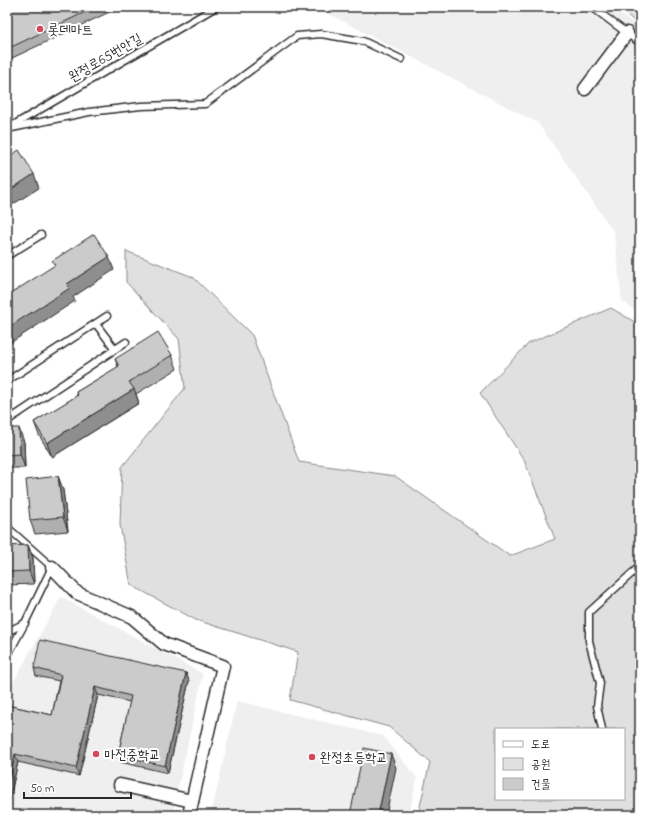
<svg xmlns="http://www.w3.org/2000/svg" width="647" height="822" font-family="'Indie Flower','Poor Story',sans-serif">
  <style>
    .built { fill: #efefef }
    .green { fill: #e0e0e0; stroke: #868686; fill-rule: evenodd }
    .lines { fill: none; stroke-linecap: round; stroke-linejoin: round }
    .service-casing { stroke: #2b2b2b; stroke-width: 9 }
    .minor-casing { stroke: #2b2b2b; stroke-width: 15 }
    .service { stroke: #fff; stroke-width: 6 }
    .minor { stroke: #fff; stroke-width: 12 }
    .wall { fill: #afafaf; stroke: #2b2b2b }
    .shaded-wall { fill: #8e8e8e; stroke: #2b2b2b }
    .building { fill: #cbcbcb; stroke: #2b2b2b }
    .poi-dot { fill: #d1495b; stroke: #fff; stroke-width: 1.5 }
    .labels { text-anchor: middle; stroke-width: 4; stroke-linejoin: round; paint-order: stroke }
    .poi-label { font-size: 14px; fill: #2b2b2b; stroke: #fff; text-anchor: start }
    .street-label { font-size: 14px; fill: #2b2b2b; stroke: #fff }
  </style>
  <rect width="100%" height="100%" fill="#fff"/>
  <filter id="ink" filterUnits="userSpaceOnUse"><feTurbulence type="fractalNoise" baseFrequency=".025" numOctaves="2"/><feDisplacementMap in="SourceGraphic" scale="8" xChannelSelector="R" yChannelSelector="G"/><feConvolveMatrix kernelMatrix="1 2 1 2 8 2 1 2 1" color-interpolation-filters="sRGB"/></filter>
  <g filter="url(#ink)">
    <g class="built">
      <polygon points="316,7 609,7 640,27 640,314 622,301 614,232 538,123"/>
      <polygon points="61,597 203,674 172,815 7,815 7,693"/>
      <polygon points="237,701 383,736 417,778 409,815 211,815"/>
    </g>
    <g class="green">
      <polygon points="637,7 640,7 640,26 626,14"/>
      <path d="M126 251 193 277 252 335 299 462 395 476 510 556 555 539 524 460 480 393 529 343 611 308 640 325V815H418L430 762 389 727 290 700 298 652 196 620 131 585 120 525 122 467 185 388 179 339 126 282ZM496 729H624V799H496Z"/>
    </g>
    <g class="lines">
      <g class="service-casing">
        <g id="service">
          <polyline points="592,7 640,43"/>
          <polyline points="10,127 216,7"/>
          <polyline points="7,129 89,112 141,106 205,104 297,36 321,34 363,41 401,59"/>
          <polyline points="7,256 41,235"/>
          <polyline points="96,324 115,349"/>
          <polyline points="7,381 107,316"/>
          <polyline points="7,421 126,342"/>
          <polyline points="7,510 8,528"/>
          <polyline points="7,527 52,567 25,623 7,632"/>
          <polyline points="7,653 9,653 25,623"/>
          <polyline points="602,729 597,706 600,683 589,641 589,612 640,566"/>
        </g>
      </g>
      <g class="minor-casing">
        <g id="minor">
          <polyline points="585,89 627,33"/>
          <polyline points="52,567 77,593 132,617 164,644 223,666 189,815"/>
          <polyline points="120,785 192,801"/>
        </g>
      </g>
      <use href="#service" class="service"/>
      <use href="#minor" class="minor"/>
    </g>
    <g class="wall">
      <polygon points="7,7 120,7 10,59 7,51"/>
      <polygon points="172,355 177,369 136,394 139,403 52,457 39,435 34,422 77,396 76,392 118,367 115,359"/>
      <polygon points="7,428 24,442 25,468 7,468"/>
      <polygon points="58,476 63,490 68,531 35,534 30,520"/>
      <polygon points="28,545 33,558 34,584 7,585 7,546"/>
      <polygon points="34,668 186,673 189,681 168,773 120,762 118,755 130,702 98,695 79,776 18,762 7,810 7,705 52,715 59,681 36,676"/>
    </g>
    <g class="shaded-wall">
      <polygon points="34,174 39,188 7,208 7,192"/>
      <polygon points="109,257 114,270 73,297 75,301 7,345 7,328 67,284"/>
      <polygon points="134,389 139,403 52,457 47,443"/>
      <polygon points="19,428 24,442 25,468 20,454"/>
      <polygon points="58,476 63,490 68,531 63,517"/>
      <polygon points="28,545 33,558 34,584 29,571"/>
      <polygon points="186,673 189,681 168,773 165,766"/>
      <polygon points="95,687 98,695 79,776 76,768"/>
      <polygon points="15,754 18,762 7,810 7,791"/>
      <polygon points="391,754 396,768 386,815 378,815"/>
    </g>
    <g class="building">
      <polygon points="7,7 96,7 7,49"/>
      <polygon points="19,150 34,174 7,192 7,158"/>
      <polygon points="94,234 109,257 67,284 70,288 7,328 7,296 55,265 52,261"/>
      <polygon points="158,332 172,355 129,382 134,389 47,443 34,422 78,395 76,392 119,366 115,359"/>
      <polygon points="7,428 19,428 20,454 7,455"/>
      <polygon points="58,476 63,517 30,520 26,480"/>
      <polygon points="28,545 29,571 7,572 7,546"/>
      <polygon points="40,640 186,673 165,766 118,755 131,696 95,687 76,768 15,754 7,791 7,705 52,715 61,675 34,668"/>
      <polygon points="364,748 391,754 378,815 350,815"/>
    </g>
  </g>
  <g class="poi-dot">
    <circle cx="40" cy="29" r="4"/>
    <circle cx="96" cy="754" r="4"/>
    <circle cx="312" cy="757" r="4"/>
  </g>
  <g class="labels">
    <g class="poi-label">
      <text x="48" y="34">롯데마트</text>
      <text x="104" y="759">마전중학교</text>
      <text x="320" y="762">완정초등학교</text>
    </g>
    <g class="street-label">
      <text transform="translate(105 57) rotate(-30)" y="5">완정로65번안길</text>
    </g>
  </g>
  <rect width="647" height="822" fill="none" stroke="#fff" stroke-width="24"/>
  <rect x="12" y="12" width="623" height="798" fill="none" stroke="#2b2b2b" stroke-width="1.5" filter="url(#ink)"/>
  <rect x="495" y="728" width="130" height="72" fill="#ffffff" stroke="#aaaaaa"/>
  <rect x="503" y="741" width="20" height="6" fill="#ffffff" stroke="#aaaaaa"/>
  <text x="531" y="748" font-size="12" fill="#2b2b2b">도로</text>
  <rect x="503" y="758" width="20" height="12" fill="#e0e0e0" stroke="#aaaaaa"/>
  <text x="531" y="768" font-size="12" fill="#2b2b2b">공원</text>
  <rect x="503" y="778" width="20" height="12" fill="#cbcbcb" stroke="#aaaaaa"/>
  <text x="531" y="788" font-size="12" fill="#2b2b2b">건물</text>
  <path d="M24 792v6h107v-6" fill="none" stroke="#2b2b2b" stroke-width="2"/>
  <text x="30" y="792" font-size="12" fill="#2b2b2b" stroke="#ffffff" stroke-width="3" paint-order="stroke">50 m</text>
</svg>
